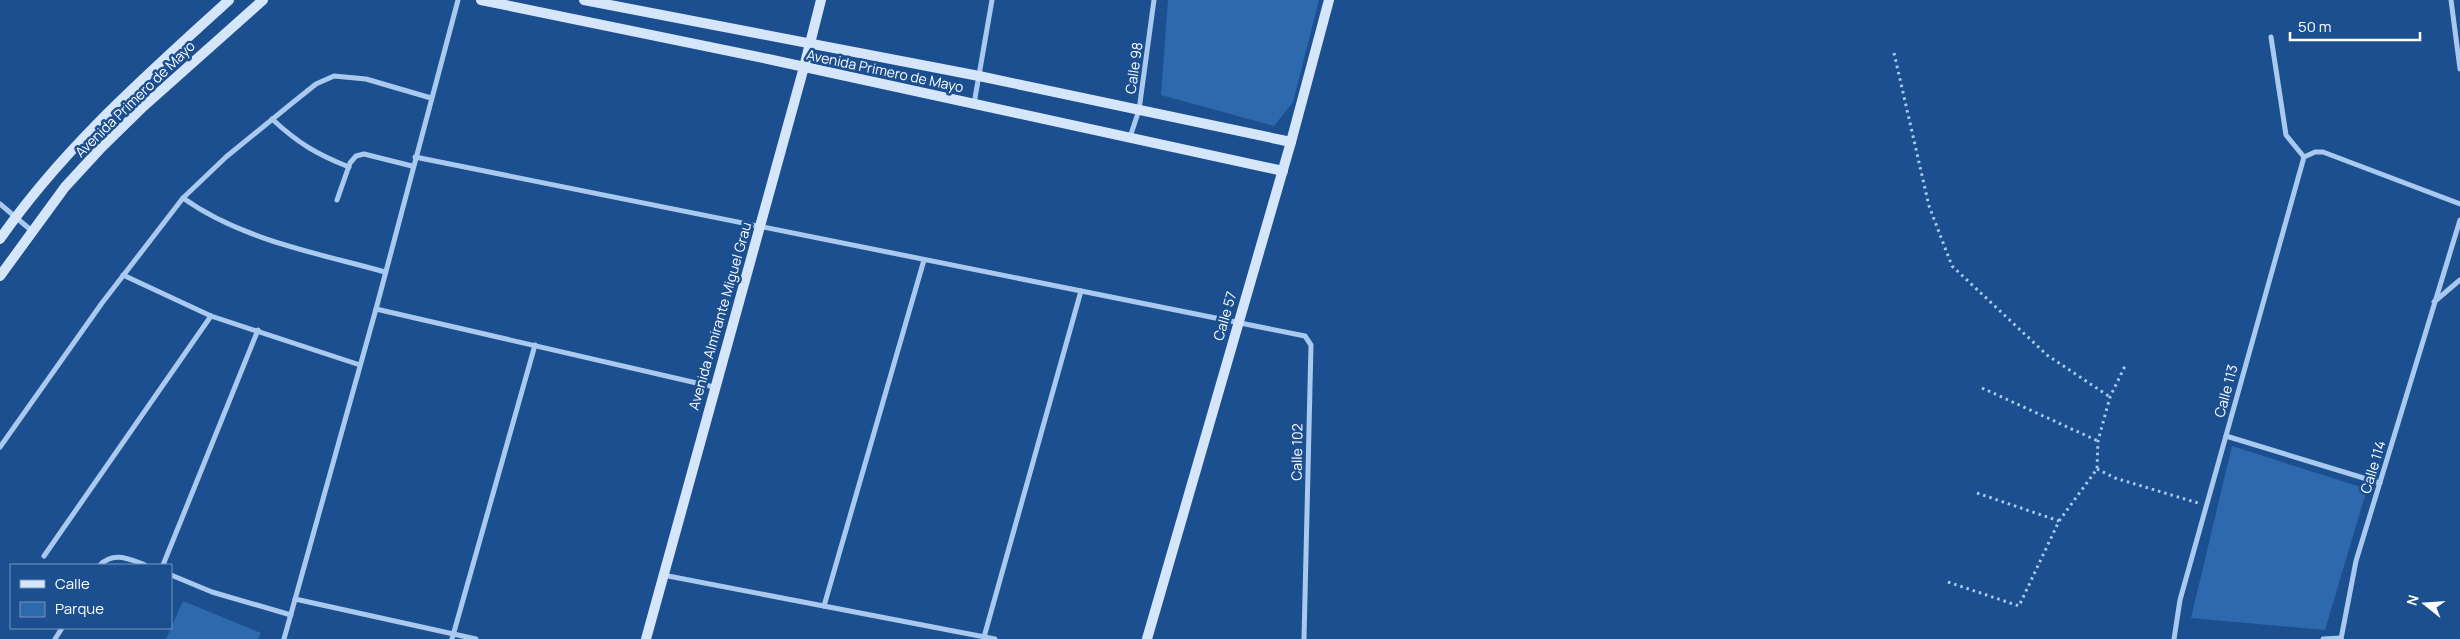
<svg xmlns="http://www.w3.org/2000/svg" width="2460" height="639" font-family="Manrope,sans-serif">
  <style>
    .green { fill: #2e69ad }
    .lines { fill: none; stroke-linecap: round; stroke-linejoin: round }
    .path { stroke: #a9c9ee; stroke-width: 3; stroke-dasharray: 2.5 4; stroke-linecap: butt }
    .street { stroke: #a9c9ee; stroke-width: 5 }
    .secondary { stroke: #d6e6fa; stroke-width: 10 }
    .labels { text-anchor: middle; stroke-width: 5; stroke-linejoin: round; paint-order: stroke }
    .street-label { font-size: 14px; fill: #fff; stroke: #1b4f8f }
  </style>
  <rect width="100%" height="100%" fill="#1b4f8f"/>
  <g class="green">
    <polygon points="1168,0 1319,0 1293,102 1274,126 1161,95"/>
    <polygon points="2232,446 2367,489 2325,630 2191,618"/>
    <polygon points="183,601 261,633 258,639 166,639"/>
  </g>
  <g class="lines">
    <g class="path">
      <polyline points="1894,53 1929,206 1952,266 2047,355 2110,397"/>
      <polyline points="1982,388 2098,441"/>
      <polyline points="2097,469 2115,478 2198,503"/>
      <polyline points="1977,493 2059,521"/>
      <polyline points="1948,582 2019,606 2059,521 2097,469 2098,441 2110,397 2125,366"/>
    </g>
    <g class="street">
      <polyline points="2451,0 2460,69"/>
      <polyline points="2271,37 2286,135 2304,157"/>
      <polyline points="974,104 992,0"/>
      <path d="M272 119C298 143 316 154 349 167"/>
      <polyline points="1130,137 1139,110 1154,0"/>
      <polyline points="415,157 1305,336 1311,345 1304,639"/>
      <path d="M183 198C242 240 317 253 385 272"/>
      <polyline points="337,200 350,163 356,156 364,154 412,166"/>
      <polyline points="0,204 32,231"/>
      <polyline points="123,275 211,316 360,365"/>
      <polyline points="2434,302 2460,280"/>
      <polyline points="376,309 714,387"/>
      <polyline points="2226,436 2380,483"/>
      <polyline points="0,447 102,303 183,198 226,157 291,104 316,84 334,76 366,79 431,98"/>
      <polyline points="44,556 211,316"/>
      <path d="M100 565C114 551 129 559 145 565"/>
      <polyline points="163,565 258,330"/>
      <polyline points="171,575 212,592 291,615"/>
      <polyline points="663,575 995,639"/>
      <polyline points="295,599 476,639"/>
      <polyline points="824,606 924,260"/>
      <polyline points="984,637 1081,291"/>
      <polyline points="55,639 62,628"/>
      <polyline points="284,639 376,309 458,0"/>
      <polyline points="452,639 535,345"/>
      <polyline points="2174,639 2180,600 2304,157 2315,152 2323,152 2460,204"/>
      <polyline points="2323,639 2341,638"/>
      <polyline points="2341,639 2356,561 2460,220"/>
    </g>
    <g class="secondary">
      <polyline points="481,0 768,59 1283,171"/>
      <polyline points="584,0 979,76 1291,142"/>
      <path d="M0 239C64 147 147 75 229 0"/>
      <polyline points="0,276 65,187 100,149 144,106 263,0"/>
      <polyline points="646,639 804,67 821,0"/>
      <polyline points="1147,639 1291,142 1329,0"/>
    </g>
  </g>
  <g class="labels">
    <g class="street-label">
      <text transform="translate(1134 68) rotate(-82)" y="5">Calle 98</text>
      <text transform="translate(885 71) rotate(12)" y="5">Avenida Primero de Mayo</text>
      <text transform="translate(135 99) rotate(-44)" y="5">Avenida Primero de Mayo</text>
      <text transform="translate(720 316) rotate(-74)" y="5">Avenida Almirante Miguel Grau</text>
      <text transform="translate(1225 316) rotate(-74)" y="5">Calle 57</text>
      <text transform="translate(2226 391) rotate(-75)" y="5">Calle 113</text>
      <text transform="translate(1297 452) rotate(-89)" y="5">Calle 102</text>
      <text transform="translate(2373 467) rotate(-73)" y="5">Calle 114</text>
    </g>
  </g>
  <rect x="10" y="564" width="162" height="65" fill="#1b4f8f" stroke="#7695bc"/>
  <rect x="20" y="580" width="25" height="8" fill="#d6e6fa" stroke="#7695bc"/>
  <text x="55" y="589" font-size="15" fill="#ffffff">Calle</text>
  <rect x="20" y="602" width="25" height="15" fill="#2e69ad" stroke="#7695bc"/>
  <text x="55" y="614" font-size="15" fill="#ffffff">Parque</text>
  <g transform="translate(2425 604) rotate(287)" stroke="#1b4f8f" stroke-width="4" paint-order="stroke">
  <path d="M0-4L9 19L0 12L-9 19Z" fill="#ffffff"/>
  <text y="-8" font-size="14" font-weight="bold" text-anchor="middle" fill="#ffffff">N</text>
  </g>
  <path d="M2290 32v8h130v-8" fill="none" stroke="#ffffff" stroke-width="2.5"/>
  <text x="2298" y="32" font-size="15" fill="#ffffff" stroke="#1b4f8f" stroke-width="4" paint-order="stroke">50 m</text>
</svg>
